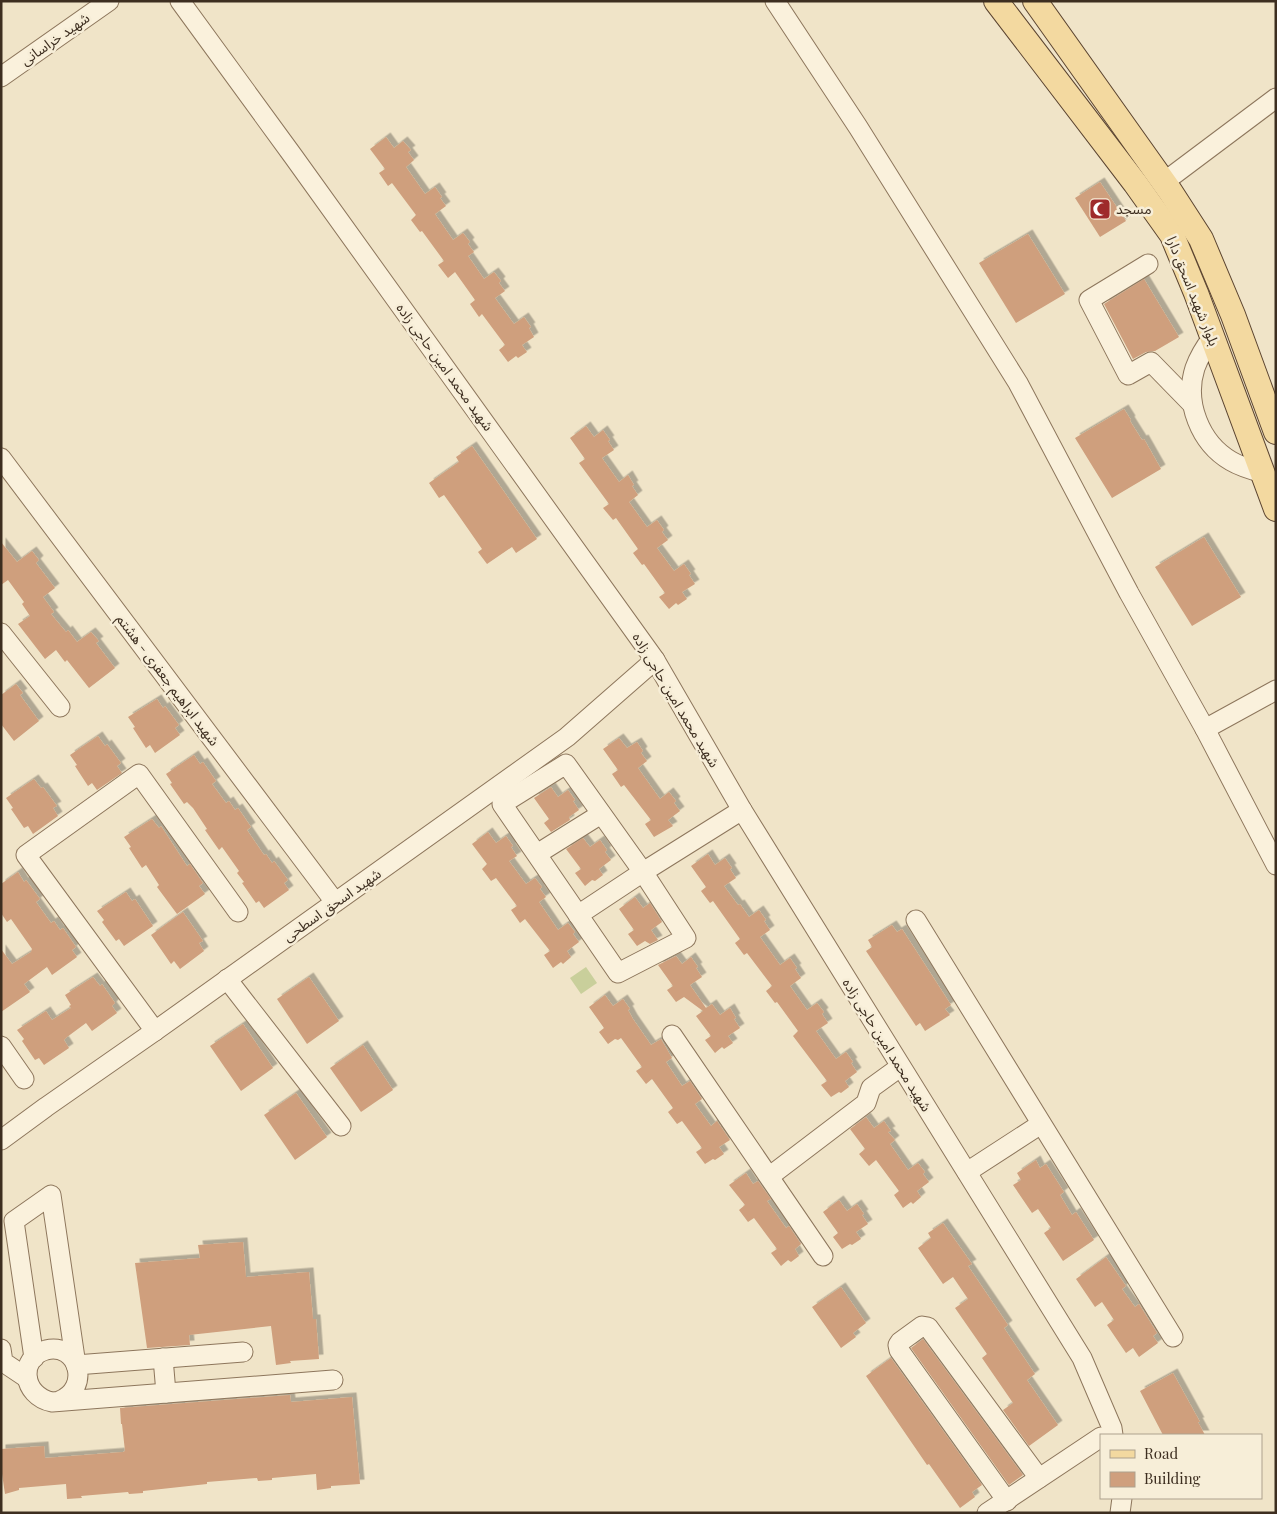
<svg xmlns="http://www.w3.org/2000/svg" width="1277" height="1514" font-family="'Playfair Display','Noto Sans Arabic',serif">
  <style>
    .green { fill: #c9cf9b }
    .building { fill: #cf9f7d; filter: url(#shadow) }
    .lines { fill: none; stroke-linecap: round; stroke-linejoin: round }
    .minor-casing { stroke: #8d765c; stroke-width: 21 }
    .major-casing { stroke: #5b4430; stroke-width: 26 }
    .minor { stroke: #faf1dc; stroke-width: 19 }
    .major { stroke: #f3d9a0; stroke-width: 24 }
    .labels { text-anchor: middle; stroke-width: 5; stroke-linejoin: round; paint-order: stroke }
    .street-label { font-size: 14px; fill: #3d2e20; stroke: #f7eed8 }
    .poi-label { font-size: 14px; fill: #3d2e20; stroke: #f7eed8; text-anchor: start }
  </style>
  <defs>
    <filter id="shadow"><feDropShadow dx="4.5" dy="-4.5" stdDeviation="0" flood-color="#0004"/></filter>
  </defs>
  <rect width="100%" height="100%" fill="#f0e4c8"/>
  <polygon class="green" points="586,967 597,983 581,994 570,978"/>
  <g class="building">
    <polygon points="386,137 394,148 403,141 411,150 408,152 414,160 406,167 425,194 435,187 442,197 440,198 446,206 435,214 453,240 463,233 470,242 468,244 474,252 468,256 484,279 494,272 501,281 499,283 505,291 495,298 514,324 524,317 531,327 529,328 534,337 522,345 527,352 518,358 516,356 508,362 499,350 505,345 482,314 479,317 470,304 475,300 455,272 448,278 438,265 444,261 422,231 420,232 411,220 416,215 392,183 388,186 379,173 385,169 370,149"/>
    <polygon points="1100,182 1126,221 1100,237 1075,198"/>
    <polygon points="1028,234 1065,294 1016,323 979,263"/>
    <polygon points="1144,279 1179,337 1155,351 1146,352 1133,359 1104,304"/>
    <polygon points="1124,409 1131,420 1130,421 1142,440 1144,439 1161,469 1112,498 1075,438"/>
    <polygon points="586,426 594,437 603,430 610,440 608,441 614,450 602,458 619,482 628,475 634,485 632,486 638,495 629,502 647,527 657,520 664,530 662,532 668,540 657,548 674,571 684,564 691,574 689,575 695,584 682,592 687,599 678,605 676,603 669,609 659,597 665,593 644,564 642,565 633,553 638,549 616,518 613,520 603,508 609,504 579,463 585,459 570,438"/>
    <polygon points="472,446 537,539 516,553 512,547 487,564 478,552 482,549 459,516 444,495 439,498 429,483 459,462 456,457"/>
    <polygon points="1204,537 1241,597 1192,626 1155,567"/>
    <polygon points="1,542 17,562 32,551 39,560 36,563 55,588 43,597 54,612 51,614 66,632 68,630 77,642 91,632 99,641 96,643 115,668 89,688 67,660 65,662 56,650 45,659 18,624 30,616 22,604 24,602 8,580 1,585"/>
    <polygon points="16,684 23,693 20,695 39,721 14,741 1,724 1,695"/>
    <polygon points="157,699 163,708 165,706 179,725 175,728 180,735 155,753 150,745 146,748 133,728 135,727 128,717"/>
    <polygon points="98,736 105,746 107,744 121,763 117,766 122,773 97,790 92,783 88,786 75,766 77,765 70,755"/>
    <polygon points="619,738 627,748 637,742 643,751 641,753 647,761 638,768 660,799 669,792 676,801 674,803 680,811 668,820 673,826 654,837 645,824 651,820 624,785 621,787 612,774 618,770 603,749"/>
    <polygon points="194,755 200,764 203,762 216,781 212,784 226,803 229,801 235,810 238,808 251,827 247,830 264,855 266,854 272,863 274,861 288,880 284,883 289,890 264,908 259,901 256,903 242,883 244,882 237,873 239,871 222,847 219,850 205,830 207,829 193,808 187,802 184,804 170,784 172,783 166,774"/>
    <polygon points="34,779 41,788 43,787 57,806 53,808 58,816 33,834 28,826 24,828 11,809 13,808 6,798"/>
    <polygon points="551,787 558,797 568,790 575,800 573,801 579,810 569,817 570,820 551,832 544,823 549,819 534,798"/>
    <polygon points="152,819 159,828 161,826 187,866 190,864 203,883 199,886 205,894 177,914 157,887 159,885 146,865 142,868 129,848 131,847 124,837"/>
    <polygon points="488,832 496,843 506,836 513,846 511,847 517,856 509,861 526,884 535,878 542,887 540,889 546,897 539,902 558,930 568,923 575,932 573,934 579,942 567,951 571,957 563,964 561,962 553,968 544,955 550,951 525,919 520,923 511,910 517,906 496,878 491,881 482,869 487,864 472,844"/>
    <polygon points="583,838 590,847 600,840 607,850 605,852 611,860 599,869 603,875 595,881 592,880 585,886 575,873 581,869 566,849"/>
    <polygon points="708,854 715,865 725,858 732,868 730,869 736,878 724,886 738,905 740,904 749,917 759,910 766,920 764,921 770,930 760,937 780,965 790,958 797,968 795,969 801,978 790,986 807,1010 817,1003 824,1012 822,1014 828,1023 816,1031 836,1059 846,1052 853,1062 851,1063 857,1072 845,1081 849,1087 841,1093 839,1092 831,1097 821,1085 827,1081 793,1036 798,1031 777,1002 775,1003 766,991 772,986 747,953 744,955 735,943 740,939 713,901 710,903 701,891 706,887 691,866"/>
    <polygon points="18,872 24,882 26,880 40,899 36,902 51,923 54,921 60,930 63,928 76,947 72,950 77,957 52,975 47,967 24,984 30,992 1,1012 1,949 12,964 31,952 32,949 11,919 7,922 1,913 1,884"/>
    <polygon points="126,892 132,901 135,899 153,926 124,946 119,939 116,941 102,922 104,920 97,911"/>
    <polygon points="635,897 643,908 650,903 662,922 651,930 658,940 650,944 645,941 637,946 628,934 634,930 619,909"/>
    <polygon points="183,912 203,941 199,943 204,951 180,969 174,961 171,964 151,935"/>
    <polygon points="892,925 897,932 902,929 951,1005 945,1009 950,1015 925,1031 920,1023 916,1026 866,951 872,947 868,940"/>
    <polygon points="676,956 682,964 691,957 698,967 696,968 702,977 690,985 706,1008 712,1004 720,1015 730,1008 736,1018 734,1019 740,1028 728,1036 733,1043 724,1049 722,1047 715,1053 705,1040 711,1036 696,1016 703,1011 684,997 676,1002 667,990 673,986 658,965"/>
    <polygon points="93,977 100,986 102,984 115,1003 112,1006 117,1013 92,1031 86,1023 67,1037 64,1040 69,1048 44,1065 39,1058 35,1060 22,1041 24,1039 17,1030 46,1011 52,1020 71,1008 69,1006 71,1005 65,995"/>
    <polygon points="309,977 339,1021 307,1044 277,999"/>
    <polygon points="605,995 613,1006 623,999 630,1009 628,1010 633,1019 651,1045 661,1039 672,1058 666,1062 682,1086 690,1081 702,1099 695,1104 711,1126 717,1121 730,1140 719,1147 724,1154 715,1160 713,1159 705,1164 696,1152 702,1148 682,1121 677,1124 668,1112 673,1108 652,1079 646,1084 636,1071 642,1067 621,1038 618,1040 615,1039 608,1044 599,1032 604,1028 589,1007"/>
    <polygon points="243,1024 273,1068 241,1091 210,1046"/>
    <polygon points="363,1045 393,1090 361,1112 330,1068"/>
    <polygon points="296,1093 327,1137 295,1160 264,1115"/>
    <polygon points="866,1117 874,1128 884,1121 891,1131 888,1132 895,1140 890,1144 908,1170 918,1163 925,1172 923,1174 929,1182 917,1191 921,1197 913,1204 911,1202 903,1208 894,1195 899,1191 876,1160 869,1166 859,1154 865,1149 850,1129"/>
    <polygon points="1036,1160 1040,1168 1046,1164 1064,1192 1060,1195 1072,1215 1076,1212 1094,1240 1063,1261 1044,1233 1051,1228 1038,1209 1032,1213 1013,1185 1021,1180 1017,1173"/>
    <polygon points="746,1173 753,1184 758,1181 771,1199 767,1201 786,1228 789,1226 801,1244 795,1249 799,1256 791,1262 788,1260 781,1266 771,1253 777,1249 754,1218 748,1222 739,1210 745,1205 729,1185"/>
    <polygon points="839,1200 847,1211 857,1204 864,1214 862,1215 868,1224 856,1232 861,1239 852,1245 850,1244 842,1249 833,1237 838,1233 823,1212"/>
    <polygon points="943,1223 972,1264 968,1266 1008,1325 1004,1328 1035,1374 1027,1380 1058,1425 1029,1446 1003,1410 1013,1403 982,1358 987,1354 955,1308 968,1299 953,1277 943,1284 918,1248 931,1238 928,1233"/>
    <polygon points="243,1242 246,1277 309,1272 313,1319 316,1319 319,1359 290,1361 291,1363 276,1365 271,1326 189,1335 190,1345 147,1348 135,1263 200,1258 198,1245"/>
    <polygon points="1106,1257 1126,1286 1122,1289 1135,1307 1139,1304 1157,1333 1153,1336 1158,1343 1139,1357 1133,1348 1126,1353 1107,1325 1114,1320 1102,1302 1095,1307 1076,1279"/>
    <polygon points="841,1287 866,1323 853,1333 856,1337 841,1348 812,1307"/>
    <polygon points="923,1339 1023,1475 1009,1485 911,1348"/>
    <polygon points="891,1358 982,1485 972,1492 975,1497 960,1508 929,1464 927,1465 866,1376"/>
    <polygon points="1173,1373 1200,1422 1198,1422 1205,1435 1163,1435 1140,1391"/>
    <polygon points="290,1395 291,1402 352,1397 360,1484 331,1486 331,1488 317,1490 316,1474 272,1478 272,1480 258,1481 257,1478 207,1482 207,1484 143,1491 143,1493 129,1494 128,1492 81,1496 82,1498 67,1499 66,1484 19,1488 19,1490 5,1494 1,1467 1,1449 44,1446 45,1458 123,1452 125,1451 122,1424 121,1424 120,1408"/>
  </g>
  <g class="lines">
    <g class="minor-casing">
      <g id="minor">
        <polyline points="180,1 293,156 655,660 742,810 1082,1358 1112,1428 1113,1435"/>
        <polyline points="775,1 858,127 1018,383 1129,593 1205,729 1276,865"/>
        <polyline points="1,77 109,1"/>
        <polyline points="1164,182 1276,98"/>
        <polyline points="1148,264 1089,300 1128,375 1151,362 1192,404"/>
        <path d="M1212 338C1205 347 1199 357 1195 368 1184 402 1200 443 1231 461 1241 467 1252 470 1263 473"/>
        <polyline points="1,458 335,902"/>
        <polyline points="1,633 60,707"/>
        <polyline points="1205,729 1276,690"/>
        <polygon points="566,764 643,872 686,938 618,973 502,804"/>
        <polyline points="537,854 601,814"/>
        <polyline points="578,915 643,872 742,810"/>
        <polyline points="916,920 1173,1337"/>
        <polyline points="227,979 341,1126"/>
        <polyline points="155,1031 26,855 139,774 238,912"/>
        <polyline points="672,1035 823,1256"/>
        <polyline points="1,1046 24,1079"/>
        <polyline points="1,1140 46,1107 155,1031 567,737 655,660"/>
        <polyline points="967,1172 1041,1124"/>
        <polyline points="770,1176 866,1103 871,1088 900,1067"/>
        <polyline points="1,1349 3,1362 27,1378"/>
        <polyline points="34,1358 14,1221 51,1195 76,1365 243,1352"/>
        <polyline points="163,1358 166,1393"/>
        <path d="M59 1401C92 1388 78 1342 46 1350 18 1358 22 1396 52 1402L333 1380"/>
        <polyline points="1007,1501 899,1350 898,1345 900,1342 922,1326 928,1327 1039,1478"/>
        <polyline points="987,1513 1101,1437"/>
        <polyline points="1120,1513 1122,1498"/>
      </g>
    </g>
    <g class="major-casing">
      <g id="major">
        <polyline points="996,1 1135,183 1172,235 1196,293 1276,509"/>
        <polyline points="1035,1 1170,191 1201,239 1233,315 1276,432"/>
      </g>
    </g>
    <use href="#minor" class="minor"/>
    <use href="#major" class="major"/>
  </g>
  <defs>
    <g id="mosque-square" transform="scale(1.125)"><rect x="-9" y="-9" width="18" height="18" rx="4" fill="#9e2a2b" stroke="#f7eed8"/><path d="M3.5-4.9A6 6 0 1 0 3.5 4.9A5 5 0 1 1 3.5-4.9Z" fill="#fff"/></g>
  </defs>
  <g fill-rule="evenodd">
    <use href="#mosque-square" x="1100" y="209"/>
  </g>
  <g class="labels">
    <g class="street-label">
      <text transform="translate(55 39) rotate(-35)" y="5">شهید خراسانی</text>
      <text transform="translate(1193 291) rotate(68)" y="5">بلوار شهید اسحق دارا</text>
      <text transform="translate(445 367) rotate(54)" y="5">شهید محمد امین حاجی زاده</text>
      <text transform="translate(168 680) rotate(53)" y="5">شهید ابراهیم جعفری - هشتم</text>
      <text transform="translate(676 700) rotate(59)" y="5">شهید محمد امین حاجی زاده</text>
      <text transform="translate(332 905) rotate(-35)" y="5">شهید اسحق اسطحی</text>
      <text transform="translate(887 1045) rotate(58)" y="5">شهید محمد امین حاجی زاده</text>
    </g>
    <g class="poi-label">
      <text x="1116" y="214">مسجد</text>
    </g>
  </g>
  <rect width="1277" height="1514" fill="none" stroke="#3d2e20" stroke-width="5"/>
  <rect x="1100" y="1434" width="162" height="65" fill="#f7eed8" stroke="#ada18e"/>
  <rect x="1110" y="1450" width="25" height="8" fill="#f3d9a0" stroke="#ada18e"/>
  <text x="1144" y="1459" font-size="15" fill="#3d2e20">Road</text>
  <rect x="1110" y="1472" width="25" height="15" fill="#cf9f7d" stroke="#ada18e"/>
  <text x="1144" y="1484" font-size="15" fill="#3d2e20">Building</text>
</svg>
